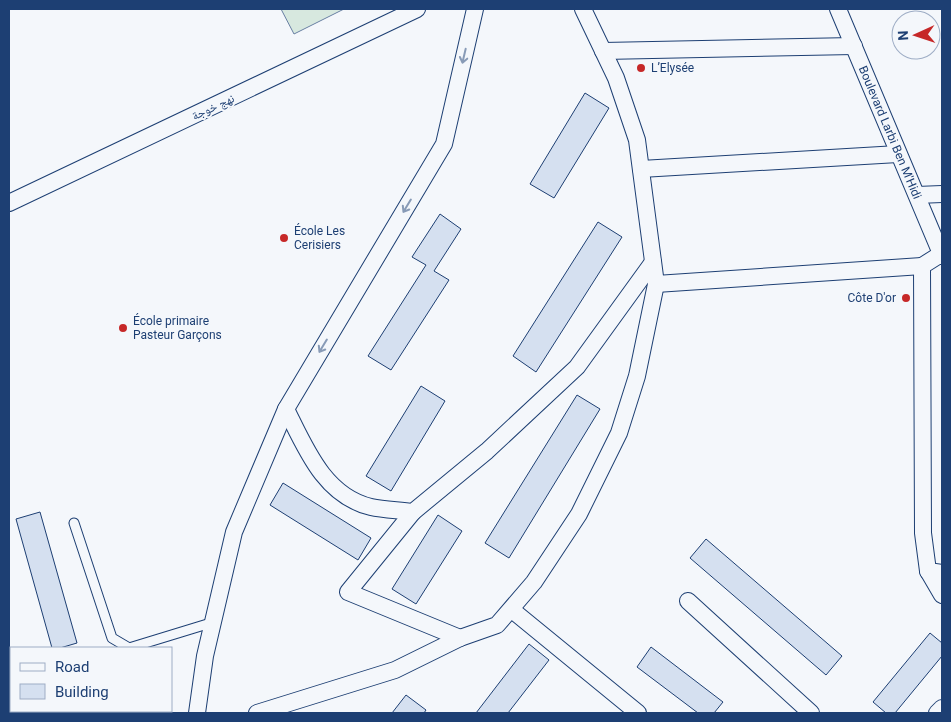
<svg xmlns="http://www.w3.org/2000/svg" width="951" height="722" font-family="Roboto,'Noto Naskh Arabic',sans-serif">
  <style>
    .green { fill: #d7e8df; stroke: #687fa3 }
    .building { fill: #d5e0f0; stroke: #1d3f73 }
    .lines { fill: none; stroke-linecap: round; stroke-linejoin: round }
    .lane-casing { stroke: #1d3f73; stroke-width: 11 }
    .street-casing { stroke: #1d3f73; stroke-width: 18 }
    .lane { stroke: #f4f7fb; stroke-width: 9 }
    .street { stroke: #f4f7fb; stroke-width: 16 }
    .oneway { stroke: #889bb7 }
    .poi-dot { fill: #c62828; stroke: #f4f7fb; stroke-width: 2 }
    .labels { text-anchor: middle; stroke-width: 4; stroke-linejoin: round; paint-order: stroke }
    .poi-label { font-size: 12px; fill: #1d3f73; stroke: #f4f7fb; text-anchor: start }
    .street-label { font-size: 12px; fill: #1d3f73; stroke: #f4f7fb }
  </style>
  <rect width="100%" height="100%" fill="#f4f7fb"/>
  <polygon class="green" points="281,9 344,9 294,34"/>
  <g class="building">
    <polygon points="585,93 609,108 554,198 530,184"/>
    <polygon points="440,214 461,229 434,271 449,280 391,370 368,356 426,265 412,257"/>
    <polygon points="598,222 622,237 536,372 513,356"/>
    <polygon points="421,386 445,401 391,491 366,476"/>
    <polygon points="577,395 600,409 509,558 485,543"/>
    <polygon points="283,483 371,538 358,560 270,505"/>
    <polygon points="40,512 77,643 60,648 52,648 16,519"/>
    <polygon points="438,515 462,531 416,604 392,589"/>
    <polygon points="706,539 842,656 826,675 690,558"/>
    <polygon points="930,633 942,643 942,656 895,713 886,713 873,702"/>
    <polygon points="529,644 549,660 508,713 476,713"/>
    <polygon points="651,647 723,702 714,713 698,713 637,667"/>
    <polygon points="406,695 426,710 424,713 392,713"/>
  </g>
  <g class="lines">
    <g class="lane-casing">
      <polyline id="lane" points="74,523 112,638 129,648 214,622"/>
    </g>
    <g class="street-casing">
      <g id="street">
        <path id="s1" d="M838 9 942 256"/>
        <polyline points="603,51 854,46"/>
        <polyline points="641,169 898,154"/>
        <polyline points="917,195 942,194"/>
        <polyline points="9,203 417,9"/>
        <polyline points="941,254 922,266 923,533 928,571 942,573"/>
        <polyline points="656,284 922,266"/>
        <path d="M286 409C305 447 324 496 371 507 384 510 399 510 413 512L487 451 577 367 653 262"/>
        <polyline points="413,512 348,592 460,638"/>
        <polyline points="928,571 942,595"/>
        <polyline points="688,601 811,713"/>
        <polyline points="512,610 638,713"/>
        <polyline points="9,709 10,713"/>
        <polyline points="197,713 205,656 234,532 286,409 444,144 475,9"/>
        <polyline points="257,713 395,670 460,638 497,625 534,582 579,514 619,433 637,376 656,284 637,140 616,78 583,9"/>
        <polyline points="937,713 942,708"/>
      </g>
    </g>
    <use href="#lane" class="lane"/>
    <use href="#street" class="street"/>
  </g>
  <defs><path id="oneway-shaft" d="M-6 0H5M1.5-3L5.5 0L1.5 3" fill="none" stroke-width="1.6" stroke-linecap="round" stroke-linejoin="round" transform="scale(1.25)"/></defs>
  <g class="oneway">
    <use href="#oneway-shaft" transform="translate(464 56) rotate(103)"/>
    <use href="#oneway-shaft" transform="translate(407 206) rotate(121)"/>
    <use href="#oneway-shaft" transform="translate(323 346) rotate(121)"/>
  </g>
  <g class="poi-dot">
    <circle cx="641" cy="68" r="5"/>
    <circle cx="284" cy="238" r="5"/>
    <circle cx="906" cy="298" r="5"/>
    <circle cx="123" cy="328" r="5"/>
  </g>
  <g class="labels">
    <g class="poi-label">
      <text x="651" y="72">L’Elysée</text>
      <text x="294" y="235">École Les<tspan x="294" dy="14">Cerisiers</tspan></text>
      <text x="896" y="302" text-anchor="end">Côte D'or</text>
      <text x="133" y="325">École primaire<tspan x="133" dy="14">Pasteur Garçons</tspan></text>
    </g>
    <g class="street-label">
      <text transform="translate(213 107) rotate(-25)" y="4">نهج خوجة</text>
      <text dy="4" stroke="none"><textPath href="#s1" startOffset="134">Boulevard Larbi Ben M'Hidi</textPath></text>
    </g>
  </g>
  <rect width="951" height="722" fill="none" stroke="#1d3f73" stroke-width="20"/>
  <rect x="10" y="647" width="162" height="65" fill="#f4f7fb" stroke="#9eadc5"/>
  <rect x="20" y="663" width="25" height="8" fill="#f4f7fb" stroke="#9eadc5"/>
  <text x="55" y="672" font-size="15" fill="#1d3f73">Road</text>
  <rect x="20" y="684" width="25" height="15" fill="#d5e0f0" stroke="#9eadc5"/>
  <text x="55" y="697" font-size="15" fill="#1d3f73">Building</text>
  <g transform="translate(916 35) rotate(267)"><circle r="24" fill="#f4f7fb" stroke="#9eadc5"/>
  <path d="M0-4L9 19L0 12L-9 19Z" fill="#c62828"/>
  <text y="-8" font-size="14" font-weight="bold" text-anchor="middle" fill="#1d3f73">N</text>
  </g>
</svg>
